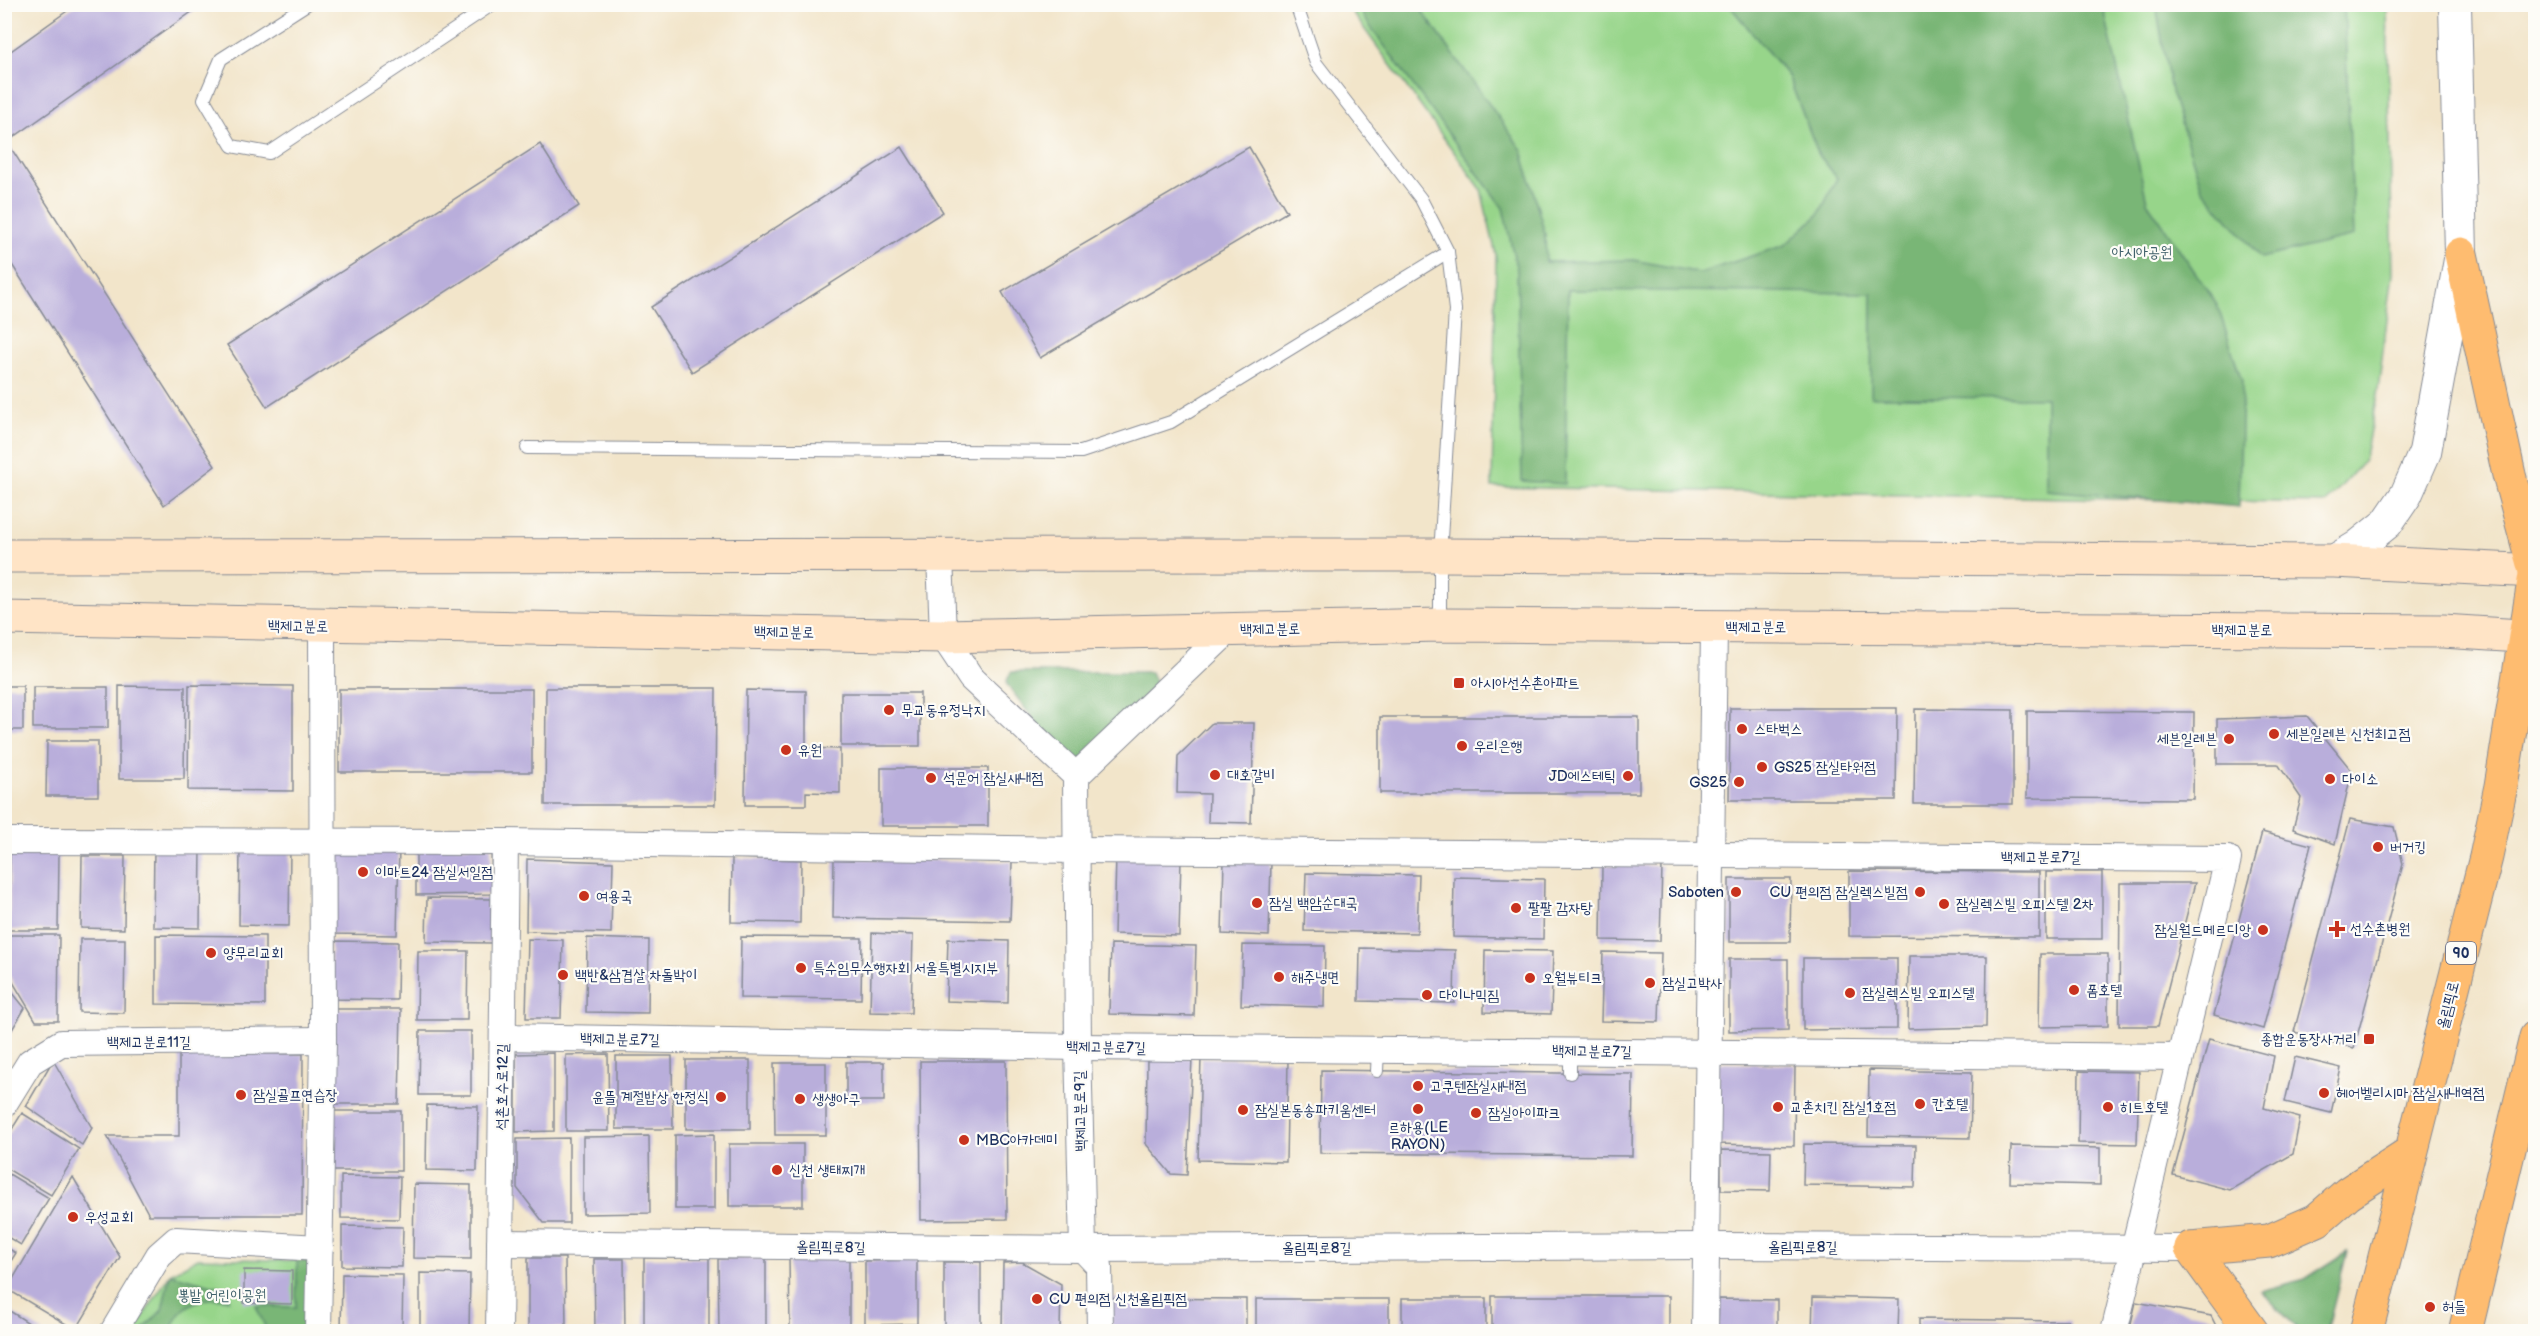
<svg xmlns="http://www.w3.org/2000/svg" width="2540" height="1336" font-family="'Balsamiq Sans','Poor Story',sans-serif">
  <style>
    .green { fill: #97d58a; stroke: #598274; stroke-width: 1.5 }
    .forest { fill: #79b676; stroke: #4a726a; stroke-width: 1.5 }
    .building { fill: #b9aedb }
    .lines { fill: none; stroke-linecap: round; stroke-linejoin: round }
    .service-casing { stroke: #868a94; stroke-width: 14 }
    .minor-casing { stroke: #868a94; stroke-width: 28 }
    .tertiary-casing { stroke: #868a94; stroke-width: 34 }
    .secondary-casing { stroke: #868a94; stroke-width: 35 }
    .primary-casing { stroke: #868a94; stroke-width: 35 }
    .service { stroke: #fff; stroke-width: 12 }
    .minor { stroke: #fff; stroke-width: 26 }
    .tertiary { stroke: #fff; stroke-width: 32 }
    .secondary { stroke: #ffe4c6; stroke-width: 33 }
    .primary { stroke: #febc70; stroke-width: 33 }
    .poi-dot { fill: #c8321e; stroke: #fdfcf7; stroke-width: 2 }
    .labels { text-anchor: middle; stroke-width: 4.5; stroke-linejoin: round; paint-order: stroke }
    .shield { fill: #fdfcf7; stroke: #5f6c8c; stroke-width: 1.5 }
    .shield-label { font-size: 14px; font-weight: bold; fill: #1b2f5e }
    .park-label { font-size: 15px; fill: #40616b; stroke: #fdfcf7 }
    .street-label { font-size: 15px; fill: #1b2f5e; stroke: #fdfcf7 }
    .poi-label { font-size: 15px; fill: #1b2f5e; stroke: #fdfcf7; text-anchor: start }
  </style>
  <rect width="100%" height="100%" fill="#fdfcf7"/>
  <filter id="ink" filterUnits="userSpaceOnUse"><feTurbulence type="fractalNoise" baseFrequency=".0167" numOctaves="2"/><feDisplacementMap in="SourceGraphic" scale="12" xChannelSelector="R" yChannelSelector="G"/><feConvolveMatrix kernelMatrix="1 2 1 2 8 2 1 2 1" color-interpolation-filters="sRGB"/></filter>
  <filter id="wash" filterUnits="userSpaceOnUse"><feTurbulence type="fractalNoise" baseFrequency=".008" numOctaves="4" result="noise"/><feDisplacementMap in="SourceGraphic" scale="24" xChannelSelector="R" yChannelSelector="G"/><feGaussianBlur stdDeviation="1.35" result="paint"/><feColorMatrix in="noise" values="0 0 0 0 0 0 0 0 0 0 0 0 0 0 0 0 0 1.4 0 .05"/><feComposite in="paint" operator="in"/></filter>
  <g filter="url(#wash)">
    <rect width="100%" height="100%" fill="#f2e5ca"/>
    <g class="green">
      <polygon points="1347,5 2387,5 2393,273 2378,390 2364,461 2326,503 1492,487 1496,255 1481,189"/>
      <polygon points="198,1258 311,1261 310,1331 133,1332 170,1274"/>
    </g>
    <g class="forest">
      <polygon points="1359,5 1418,5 1522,150 1545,234 1546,262 1634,260 1700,273 1785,245 1819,214 1837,178 1819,155 1788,76 1729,5 2103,5 2147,202 2217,304 2242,381 2239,507 2046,490 2046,398 1871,397 1872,293 1568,290 1565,484 1522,481 1517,270 1503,208 1364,18"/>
      <polygon points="2156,5 2344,5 2354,236 2261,258 2202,189 2171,92"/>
      <polygon points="1011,672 1151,672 1156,684 1081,761 1065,761 1006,683"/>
      <polygon points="2347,1252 2327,1331 2297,1331 2295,1326 2261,1291 2305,1279"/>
      <polygon points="297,1261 311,1261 310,1331 267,1331 256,1306 296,1307"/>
      <path d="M170 1274 228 1289 229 1300C204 1295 179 1303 171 1331H142L162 1310Z"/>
    </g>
    <g id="blocks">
      <g class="building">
        <polygon points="77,4 203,4 7,142 215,466 164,505 4,252 4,56"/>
        <polygon points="540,144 579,206 267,407 227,345"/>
        <polygon points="902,147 943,212 692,372 651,307"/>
        <polygon points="1249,147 1287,212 1040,358 1002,292"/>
        <polygon points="189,685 293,686 293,791 188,790"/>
        <rect x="4" y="686" width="19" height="44"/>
        <polygon points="119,686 185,687 184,779 119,779"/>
        <rect x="33" y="687" width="75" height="41"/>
        <polygon points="546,688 716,688 715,805 545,805"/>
        <rect x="339" y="689" width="193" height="83"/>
        <polygon points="746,690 806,691 806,748 840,749 840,793 806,792 806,805 745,805"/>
        <rect x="841" y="693" width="79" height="53"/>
        <polygon points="1730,708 1897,708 1896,800 1729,800"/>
        <polygon points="1915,709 2013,710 2013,804 1914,804"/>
        <polygon points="2027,711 2194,712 2193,799 2027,798"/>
        <polygon points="2307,716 2352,771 2335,844 2293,829 2301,798 2278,764 2217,764 2217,719"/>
        <rect x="1380" y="717" width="259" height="76"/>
        <polygon points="1212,723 1254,723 1251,823 1208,822 1209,794 1177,793 1178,756"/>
        <polygon points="47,741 98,741 98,796 46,796"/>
        <rect x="881" y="768" width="107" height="58"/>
        <polygon points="2350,819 2394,827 2403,864 2354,1048 2294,1032"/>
        <polygon points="2262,832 2311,845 2263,1029 2214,1015"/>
        <polygon points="332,846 399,847 397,935 331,934"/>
        <polygon points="491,846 492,894 416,895 416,847"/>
        <polygon points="154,847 201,847 200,928 153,927"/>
        <polygon points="240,847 290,848 289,926 239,925"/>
        <polygon points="10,853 59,854 58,930 9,930"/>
        <polygon points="82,856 125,856 124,929 81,928"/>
        <polygon points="1116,856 1181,858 1179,936 1114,934"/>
        <polygon points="732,858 801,860 800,923 731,922"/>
        <polygon points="834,858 1012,862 1010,921 833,918"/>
        <polygon points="527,859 613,862 611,933 526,931"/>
        <polygon points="1224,860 1271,862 1269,936 1222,934"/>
        <polygon points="1602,865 1662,866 1660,941 1601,940"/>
        <polygon points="1849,871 2039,872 2039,937 1849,936"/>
        <rect x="2046" y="872" width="56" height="67"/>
        <polygon points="1306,873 1419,875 1417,933 1304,931"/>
        <polygon points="1454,877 1544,879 1543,939 1453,937"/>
        <polygon points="1729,879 1791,879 1790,942 1729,942"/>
        <polygon points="2120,883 2195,883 2158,1026 2119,1026"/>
        <polygon points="427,898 491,899 491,943 426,942"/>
        <polygon points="872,933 913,935 911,1013 870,1012"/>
        <polygon points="4,935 59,935 58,1021 36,1021 4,967"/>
        <polygon points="156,935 265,936 265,1005 156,1004"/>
        <polygon points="741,937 862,938 861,999 740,998"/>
        <polygon points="587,938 649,940 648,1013 586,1012"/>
        <polygon points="80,939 125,939 124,1013 79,1012"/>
        <polygon points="528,939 563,940 561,1018 526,1018"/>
        <polygon points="948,939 1009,941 1008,1003 946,1001"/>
        <polygon points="331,941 398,942 397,1000 330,999"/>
        <polygon points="1111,944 1196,946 1194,1016 1109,1014"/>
        <polygon points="1243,945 1325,946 1324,1007 1241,1005"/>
        <polygon points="1360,948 1455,950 1454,1003 1359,1001"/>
        <polygon points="1485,950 1553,951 1551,1014 1484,1012"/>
        <polygon points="418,951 468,951 467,1020 417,1020"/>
        <polygon points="1603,952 1661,953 1659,1022 1601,1021"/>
        <polygon points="2040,954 2108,954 2108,1026 2039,1027"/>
        <polygon points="1909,956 1987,956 1986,1027 1908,1029"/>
        <polygon points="1803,958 1897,958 1897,1029 1803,1030"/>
        <polygon points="1729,959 1788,959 1788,1030 1729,1031"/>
        <polygon points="4,982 25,1008 4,1043"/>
        <polygon points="332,1009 401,1009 399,1104 331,1104"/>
        <polygon points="420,1031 471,1031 471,1095 419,1095"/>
        <polygon points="2209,1039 2274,1056 2264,1108 2300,1118 2293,1154 2230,1190 2173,1175"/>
        <polygon points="179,1053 303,1054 302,1215 149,1215 107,1136 179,1136"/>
        <polygon points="554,1053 554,1131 516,1132 516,1054"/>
        <polygon points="608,1054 609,1131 566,1131 566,1055"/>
        <polygon points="616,1056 672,1056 673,1129 616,1129"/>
        <polygon points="1147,1056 1192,1058 1187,1175 1171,1174 1146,1144"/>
        <polygon points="2295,1057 2341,1068 2331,1113 2285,1102"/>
        <polygon points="1201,1058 1288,1060 1286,1162 1198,1160"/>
        <polygon points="53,1060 92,1128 82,1145 26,1106"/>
        <rect x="686" y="1060" width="64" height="69"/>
        <polygon points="920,1061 1006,1061 1007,1219 921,1220"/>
        <rect x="846" y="1062" width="38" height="39"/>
        <polygon points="774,1063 826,1063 826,1135 775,1135"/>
        <polygon points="1718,1063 1795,1065 1794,1146 1716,1144"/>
        <polygon points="1321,1070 1633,1074 1632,1156 1320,1153"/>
        <polygon points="1869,1070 1972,1072 1970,1138 1868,1136"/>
        <polygon points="2079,1071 2139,1072 2137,1144 2078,1143"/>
        <polygon points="427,1105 478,1106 477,1171 426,1170"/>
        <rect x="330" y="1111" width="71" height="60"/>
        <polygon points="22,1113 79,1149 51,1195 4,1167 4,1142"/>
        <polygon points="714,1134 714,1209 675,1209 675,1135"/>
        <polygon points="649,1136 650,1213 583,1214 583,1137"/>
        <polygon points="569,1138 569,1223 544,1223 517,1188 517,1139"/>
        <rect x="729" y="1144" width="74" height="62"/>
        <polygon points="1804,1144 1916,1145 1915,1187 1803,1185"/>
        <polygon points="2011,1146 2100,1148 2100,1185 2010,1183"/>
        <polygon points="1721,1150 1771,1151 1770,1191 1721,1190"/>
        <polygon points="4,1171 49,1198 21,1245 4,1235"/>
        <polygon points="341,1176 400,1177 399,1219 341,1218"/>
        <polygon points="73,1177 120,1257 76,1330 7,1289"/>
        <polygon points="414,1184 471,1185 471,1259 413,1258"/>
        <polygon points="342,1226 403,1227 402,1267 342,1266"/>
        <polygon points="4,1246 16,1253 4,1272"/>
        <polygon points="789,1257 849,1257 849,1329 790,1329"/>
        <polygon points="528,1258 565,1258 566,1328 528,1328"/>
        <rect x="644" y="1258" width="65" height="74"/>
        <polygon points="766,1258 766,1332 719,1332 718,1259"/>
        <polygon points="594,1259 624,1259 625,1331 595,1331"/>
        <polygon points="917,1260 917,1324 865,1325 865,1261"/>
        <rect x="944" y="1262" width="37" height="70"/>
        <polygon points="1022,1262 1061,1284 1060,1332 1002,1332 1003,1263"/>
        <polygon points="244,1270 292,1271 292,1304 244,1303"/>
        <polygon points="420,1273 470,1274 469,1332 420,1332"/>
        <polygon points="342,1274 403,1275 402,1332 341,1332"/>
        <rect x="1492" y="1296" width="177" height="36"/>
        <polygon points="1813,1297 1899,1299 1898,1332 1812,1332"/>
        <polygon points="1112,1298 1246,1299 1246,1332 1111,1332"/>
        <polygon points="1402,1298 1486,1298 1486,1332 1402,1331"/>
        <rect x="1256" y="1299" width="133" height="33"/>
        <polygon points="1719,1299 1777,1300 1777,1332 1718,1332"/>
        <polygon points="2136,1302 2211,1316 2219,1332 2129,1332"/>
        <polygon points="5,1308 43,1332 4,1332"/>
        <polygon points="1919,1319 2070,1321 2068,1332 1919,1332"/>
      </g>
    </g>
  </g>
  <g filter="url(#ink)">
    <use href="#blocks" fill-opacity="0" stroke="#868a94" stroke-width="1.5"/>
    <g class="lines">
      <g class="service-casing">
        <g id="service">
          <polyline points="307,4 221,59 204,99 232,146 269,153 493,4"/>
          <polyline points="1296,4 1316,63 1421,199 1448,252 1455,310 1440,555 1440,623"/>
          <polyline points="527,448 1081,452 1171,422 1448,252"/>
          <polyline points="1377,1071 1378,1049"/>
          <polyline points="1570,1073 1570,1051"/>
        </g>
      </g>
      <g class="minor-casing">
        <g id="minor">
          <polyline points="940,555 943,636 971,678 1076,776 1078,1047 1083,1249 1099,1266 1100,1332"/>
          <polyline points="1076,776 1229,630"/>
          <polyline points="4,841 505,842 1076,850 2228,859 2114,1332"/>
          <polyline points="503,1037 1078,1047 2180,1057"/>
          <polyline points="4,1104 30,1062 61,1043 323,1040"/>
          <polyline points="500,1243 1083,1249 1706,1246 2191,1248"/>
          <polyline points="113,1332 159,1255 176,1240 320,1248"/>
          <polyline points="318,1332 323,1040 322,626"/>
          <polyline points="499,1332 505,842"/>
          <polyline points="1705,1332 1714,627"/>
        </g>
      </g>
      <g class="tertiary-casing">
        <polyline id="tertiary" points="2334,561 2357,547 2387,523 2406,495 2425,452 2461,254 2455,4"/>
      </g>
      <g class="secondary-casing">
        <g id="secondary">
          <polyline points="4,556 1440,555 2334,561 2536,571"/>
          <polyline points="4,618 943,636 1440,625 2443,631 2536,637"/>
        </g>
      </g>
      <g class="primary-casing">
        <g id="primary">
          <polyline points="2461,254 2509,475 2535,571"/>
          <polyline points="2191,1248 2269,1241 2317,1220 2348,1193 2411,1152"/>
          <polyline points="2191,1248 2252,1332"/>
          <polyline points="2366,1332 2486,857 2501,786 2536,569"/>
          <polyline points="2465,1332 2536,1037"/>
        </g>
      </g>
      <use href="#service" class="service"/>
      <use href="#minor" class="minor"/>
      <use href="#tertiary" class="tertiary"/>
      <use href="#secondary" class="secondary"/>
      <use href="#primary" class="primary"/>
    </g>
  </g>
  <g class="poi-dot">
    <rect x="1453" y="677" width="12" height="12" rx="3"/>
    <circle cx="889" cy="710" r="6"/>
    <circle cx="1742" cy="729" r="6"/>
    <circle cx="2274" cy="734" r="6"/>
    <circle cx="2229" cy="739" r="6"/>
    <circle cx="1462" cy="746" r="6"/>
    <circle cx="786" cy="750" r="6"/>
    <circle cx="1762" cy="767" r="6"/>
    <circle cx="1215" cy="775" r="6"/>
    <circle cx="1628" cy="776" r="6"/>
    <circle cx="931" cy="778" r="6"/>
    <circle cx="2330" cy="779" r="6"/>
    <circle cx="1739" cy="782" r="6"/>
    <circle cx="2378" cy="847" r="6"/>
    <circle cx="363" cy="872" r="6"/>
    <circle cx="1736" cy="892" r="6"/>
    <circle cx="1920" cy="892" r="6"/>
    <circle cx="584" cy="896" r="6"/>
    <circle cx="1257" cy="903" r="6"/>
    <circle cx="1944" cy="904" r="6"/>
    <circle cx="1516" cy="908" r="6"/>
    <path d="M2334 920h6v6h6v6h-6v6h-6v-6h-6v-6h6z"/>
    <circle cx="2263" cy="930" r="6"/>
    <circle cx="211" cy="953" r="6"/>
    <circle cx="801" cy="968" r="6"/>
    <circle cx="563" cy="975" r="6"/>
    <circle cx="1279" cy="977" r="6"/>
    <circle cx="1530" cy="978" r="6"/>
    <circle cx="1650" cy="983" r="6"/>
    <circle cx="2074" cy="990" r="6"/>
    <circle cx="1850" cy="993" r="6"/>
    <circle cx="1427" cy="995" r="6"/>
    <rect x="2363" y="1033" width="12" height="12" rx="3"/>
    <circle cx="1418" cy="1086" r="6"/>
    <circle cx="2324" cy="1093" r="6"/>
    <circle cx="241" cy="1095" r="6"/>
    <circle cx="721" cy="1097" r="6"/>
    <circle cx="800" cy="1099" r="6"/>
    <circle cx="1920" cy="1104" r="6"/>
    <circle cx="1778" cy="1107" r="6"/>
    <circle cx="2108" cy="1107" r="6"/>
    <circle cx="1418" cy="1109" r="6"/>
    <circle cx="1243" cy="1110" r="6"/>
    <circle cx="1476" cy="1113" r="6"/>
    <circle cx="964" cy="1140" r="6"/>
    <circle cx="777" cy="1170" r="6"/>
    <circle cx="73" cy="1217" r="6"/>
    <circle cx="1037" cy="1299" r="6"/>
    <circle cx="2430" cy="1307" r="6"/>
  </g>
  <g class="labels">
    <rect class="shield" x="2446" y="942" width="30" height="22" rx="4.5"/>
    <g class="shield-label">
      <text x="2461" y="958">90</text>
    </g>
    <g class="park-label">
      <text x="2142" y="257">아시아공원</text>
      <text x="222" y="1300">뽕밭 어린이공원</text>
    </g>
    <g class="street-label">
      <text transform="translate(298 626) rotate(1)" y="5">백제고분로</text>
      <text x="1756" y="632">백제고분로</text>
      <text transform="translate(1270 629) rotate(-1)" y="5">백제고분로</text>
      <text x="2242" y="635">백제고분로</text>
      <text transform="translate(784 632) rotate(1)" y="5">백제고분로</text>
      <text x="2041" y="862">백제고분로7길</text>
      <text transform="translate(2448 1005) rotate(-76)" y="5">올림픽로</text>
      <text transform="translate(620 1039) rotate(1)" y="5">백제고분로7길</text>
      <text x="149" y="1047">백제고분로11길</text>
      <text transform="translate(1106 1047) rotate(1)" y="5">백제고분로7길</text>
      <text transform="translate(1592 1051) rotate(1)" y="5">백제고분로7길</text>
      <text transform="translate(502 1087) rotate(-89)" y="5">석촌호수로12길</text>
      <text transform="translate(1080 1111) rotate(-91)" y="5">백제고분로9길</text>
      <text transform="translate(831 1247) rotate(1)" y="5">올림픽로8길</text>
      <text x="1803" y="1252">올림픽로8길</text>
      <text x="1317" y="1253">올림픽로8길</text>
    </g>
    <g class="poi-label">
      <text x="1471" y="688">아시아선수촌아파트</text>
      <text x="901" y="715">무교동유정낙지</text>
      <text x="1754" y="734">스타벅스</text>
      <text x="2286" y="739">세븐일레븐 신천최고점</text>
      <text x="2217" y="744" text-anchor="end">세븐일레븐</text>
      <text x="1474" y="751">우리은행</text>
      <text x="798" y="755">유원</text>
      <text x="1774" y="772">GS25 잠실타워점</text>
      <text x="1227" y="780">대호갈비</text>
      <text x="1616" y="781" text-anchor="end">JD에스테틱</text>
      <text x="943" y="783">석문어 잠실새내점</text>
      <text x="2342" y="784">다이소</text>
      <text x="1727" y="787" text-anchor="end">GS25</text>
      <text x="2390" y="852">버거킹</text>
      <text x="375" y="877">이마트24 잠실서일점</text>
      <text x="1724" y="897" text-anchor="end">Saboten</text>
      <text x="1908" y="897" text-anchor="end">CU 편의점 잠실렉스빌점</text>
      <text x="596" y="901">여용국</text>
      <text x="1269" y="908">잠실 백암순대국</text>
      <text x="1956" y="909">잠실렉스빌 오피스텔 2차</text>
      <text x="1528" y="913">팔팔 감자탕</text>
      <text x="2350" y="934">선수촌병원</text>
      <text x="2251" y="935" text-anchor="end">잠실월드메르디앙</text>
      <text x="223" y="958">양무리교회</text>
      <text x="813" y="973">특수임무수행자회 서울특별시지부</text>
      <text x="575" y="980">백반&amp;삼겹살 차돌박이</text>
      <text x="1291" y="982">해주냉면</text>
      <text x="1542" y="983">오월뷰티크</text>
      <text x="1662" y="988">잠실고박사</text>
      <text x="2086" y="995">폼호텔</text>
      <text x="1862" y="998">잠실렉스빌 오피스텔</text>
      <text x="1439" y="1000">다이나믹짐</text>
      <text x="2357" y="1044" text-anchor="end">종합운동장사거리</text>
      <text x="1430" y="1091">고쿠텐잠실새내점</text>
      <text x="2336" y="1098">헤어벨리시마 잠실새내역점</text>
      <text x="253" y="1100">잠실골프연습장</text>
      <text x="709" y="1102" text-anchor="end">윤뜰 계절밥상 한정식</text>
      <text x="812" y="1104">생생아구</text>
      <text x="1932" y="1109">칸호텔</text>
      <text x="1790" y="1112">교촌치킨 잠실1호점</text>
      <text x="2120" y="1112">히트호텔</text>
      <text x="1255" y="1115">잠실본동송파키움센터</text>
      <text x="1488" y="1118">잠실아이파크</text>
      <text x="1418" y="1132" text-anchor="middle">르하용(LE<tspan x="1418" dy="17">RAYON)</tspan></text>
      <text x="976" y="1145">MBC아카데미</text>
      <text x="789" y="1175">신천 생태찌개</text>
      <text x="85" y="1222">우성교회</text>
      <text x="1049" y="1304">CU 편의점 신천올림픽점</text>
      <text x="2442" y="1312">허들</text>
    </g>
  </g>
  <rect width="2540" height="1336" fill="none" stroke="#fdfcf7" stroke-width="24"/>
</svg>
